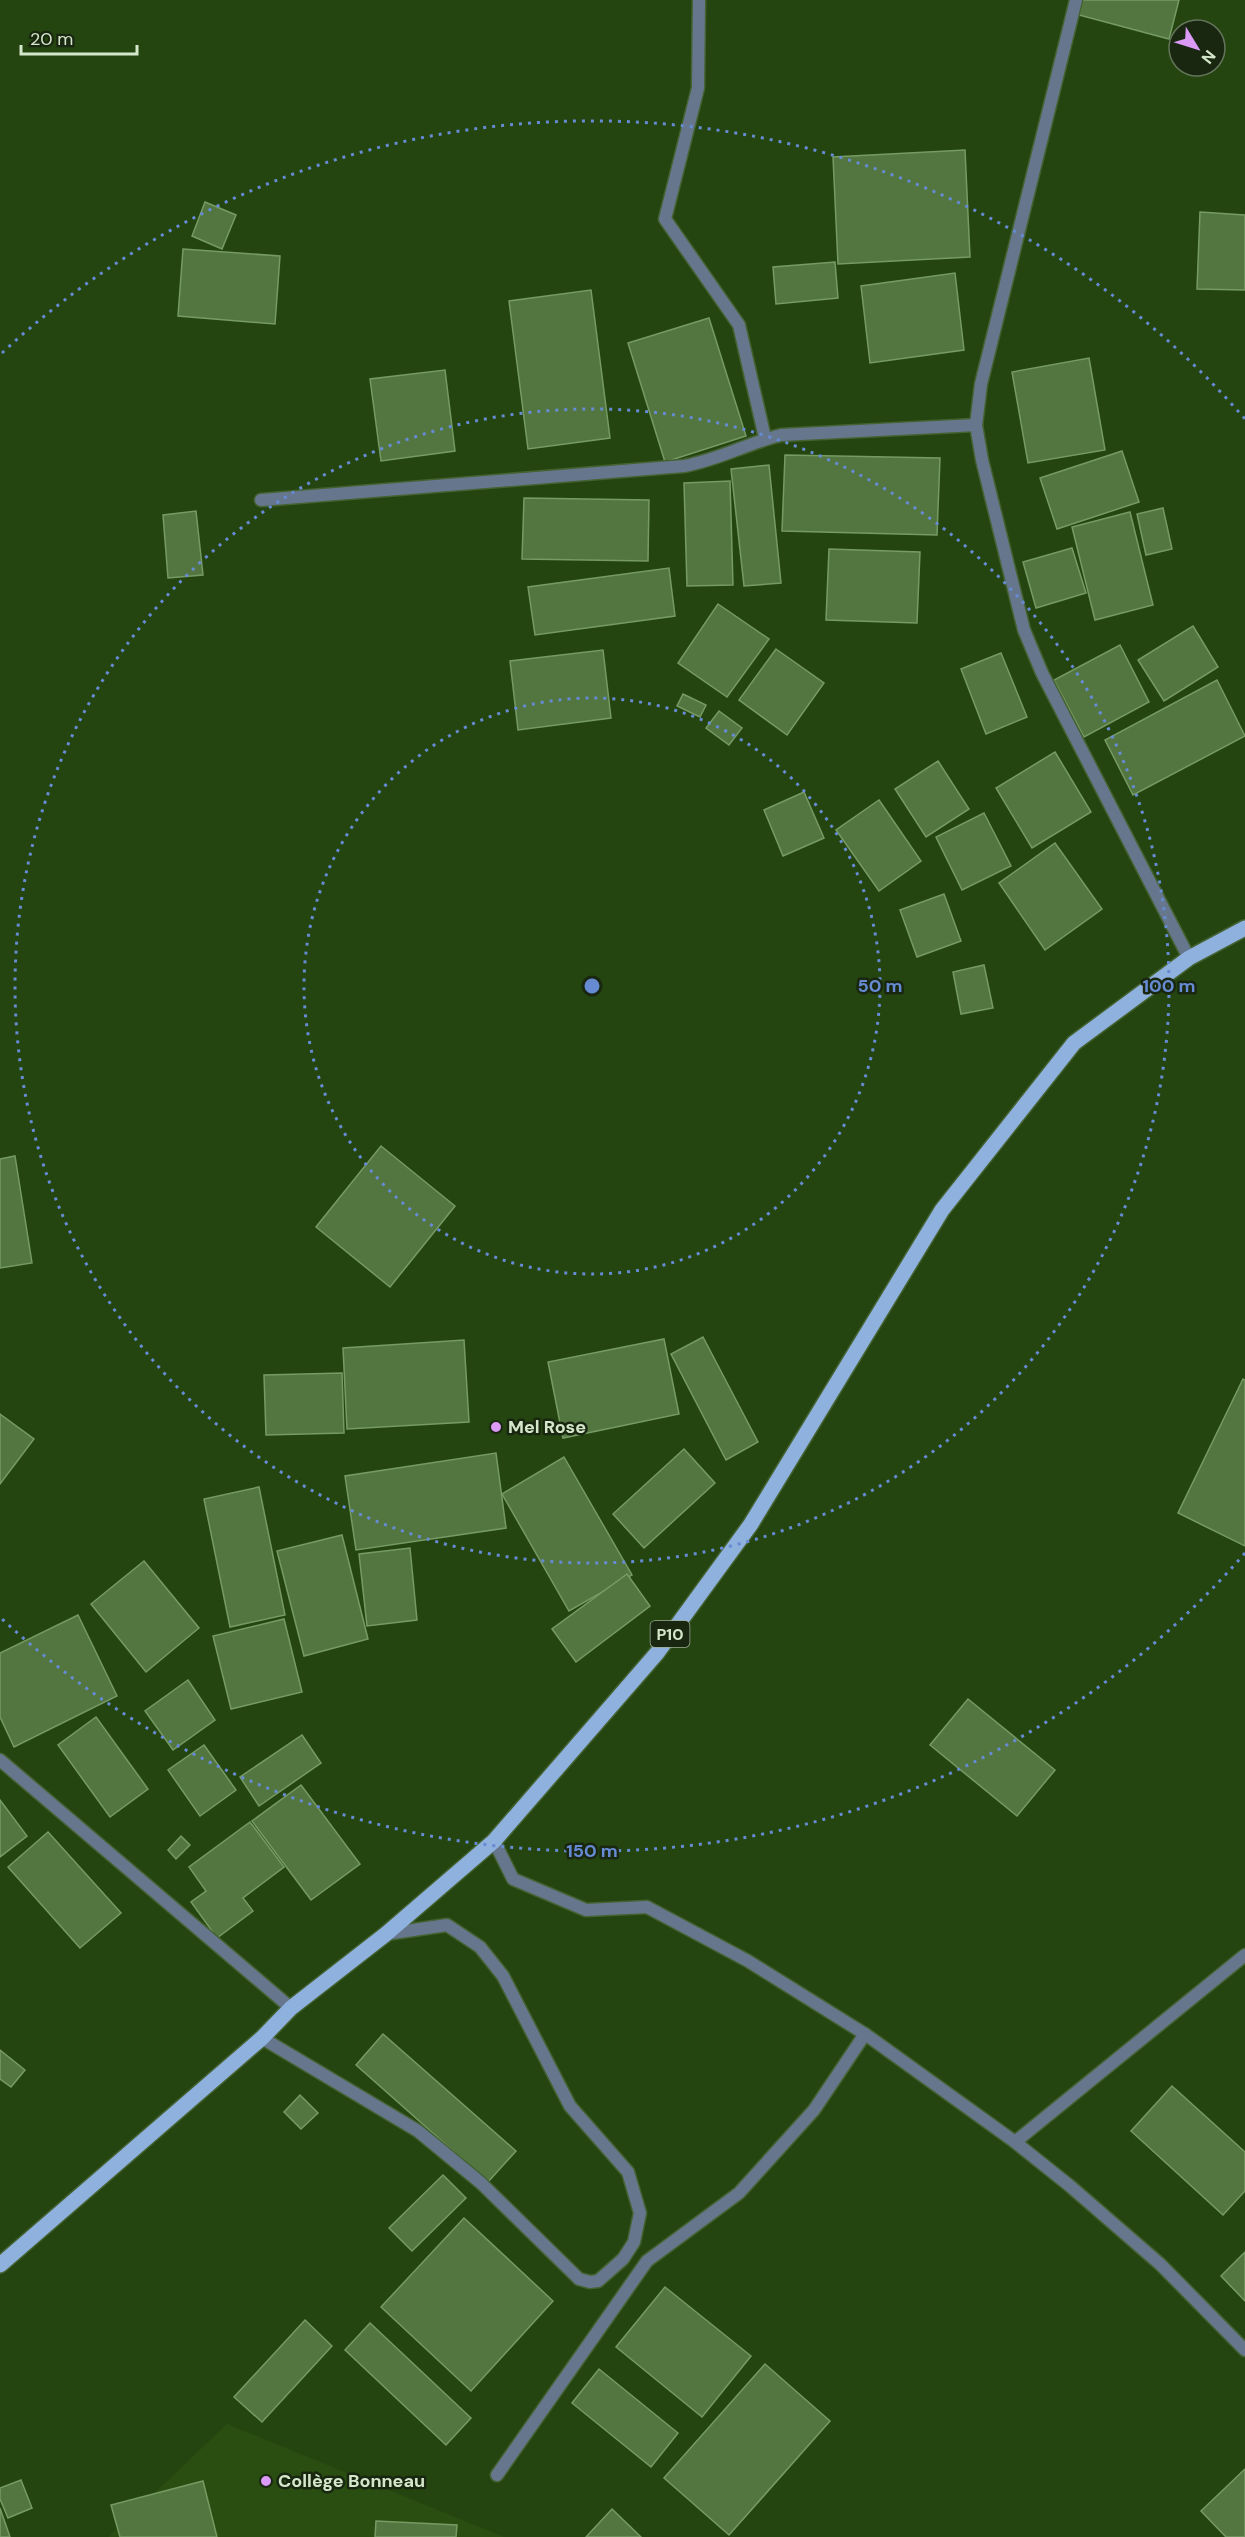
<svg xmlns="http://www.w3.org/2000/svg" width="1245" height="2537" font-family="'DM Sans',sans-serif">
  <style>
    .built { fill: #2a4e11 }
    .building { fill: #537641; stroke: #769a63; stroke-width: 1.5 }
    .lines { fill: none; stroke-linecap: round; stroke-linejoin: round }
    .street-casing { stroke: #446232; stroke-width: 15 }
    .primary-casing { stroke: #446232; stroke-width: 18 }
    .street { stroke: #66778d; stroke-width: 12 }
    .primary { stroke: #8fb1dd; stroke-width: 15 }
    .ring { fill: none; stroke: #668bd3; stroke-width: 3; stroke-dasharray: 3 6 }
    .poi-dot { fill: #da9af6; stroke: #192711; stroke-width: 2 }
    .labels { text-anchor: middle; stroke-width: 5; stroke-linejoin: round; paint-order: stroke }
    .shield { fill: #192711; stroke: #9cad93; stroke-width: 1.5 }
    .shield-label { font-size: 16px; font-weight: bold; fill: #d4e7cb }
    .poi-label { font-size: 18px; font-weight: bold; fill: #d4e7cb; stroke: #192711; text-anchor: start }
    .centre { fill: #668bd3; stroke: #192711; stroke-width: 3 }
    .ring-label { font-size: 18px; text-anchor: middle; font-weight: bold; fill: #668bd3; stroke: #192711; stroke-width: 5; stroke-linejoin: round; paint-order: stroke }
  </style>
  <rect width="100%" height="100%" fill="#254510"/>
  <polygon class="built" points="227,2424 504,2537 108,2537"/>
  <g class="building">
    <polygon points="1083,0 1179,0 1169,39 1079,15"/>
    <polygon points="965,150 970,257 838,264 833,157"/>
    <polygon points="205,202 236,215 222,249 192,236"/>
    <polygon points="1200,212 1245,215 1245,290 1197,289"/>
    <polygon points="183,249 280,256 275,324 178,316"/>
    <polygon points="835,262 838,298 776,304 773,267"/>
    <polygon points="955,273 964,350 870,363 861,286"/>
    <polygon points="591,290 610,438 528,449 509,301"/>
    <polygon points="709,318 746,436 665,462 628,343"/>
    <polygon points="1089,358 1105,450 1028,463 1012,372"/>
    <polygon points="445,370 455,451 381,461 370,379"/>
    <polygon points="1122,451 1139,502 1057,529 1040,478"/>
    <polygon points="785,455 940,458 937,535 782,531"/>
    <polygon points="769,465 781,583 744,586 731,469"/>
    <polygon points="730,481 733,585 687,586 684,483"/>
    <polygon points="524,498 649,500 648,561 522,559"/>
    <polygon points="1163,508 1172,549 1146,555 1137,514"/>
    <polygon points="196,511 203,575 168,578 163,515"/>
    <polygon points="1130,512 1153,605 1095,620 1072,527"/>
    <polygon points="1072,548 1086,593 1036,608 1023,562"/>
    <polygon points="829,549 920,552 917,623 826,620"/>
    <polygon points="669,568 675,616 535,635 528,587"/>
    <polygon points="718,604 769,639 727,697 678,663"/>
    <polygon points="1193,626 1218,667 1164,701 1138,660"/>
    <polygon points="1120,645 1149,702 1084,737 1054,680"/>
    <polygon points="776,649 824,683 787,735 739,700"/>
    <polygon points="603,650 611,718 518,730 510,661"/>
    <polygon points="1001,653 1027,717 986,734 961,669"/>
    <polygon points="1217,680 1245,736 1133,795 1105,740"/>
    <polygon points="683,694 706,705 700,717 677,706"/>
    <polygon points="719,711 742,728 729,745 706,728"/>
    <polygon points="1055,752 1091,812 1032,848 996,788"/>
    <polygon points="938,761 969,809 926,837 895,789"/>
    <polygon points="804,792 824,838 783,856 764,810"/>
    <polygon points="879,800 921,861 879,891 836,830"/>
    <polygon points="984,813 1011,866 962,890 936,837"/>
    <polygon points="1055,843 1102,909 1045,950 999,883"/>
    <polygon points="944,894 961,941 917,957 900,910"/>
    <polygon points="984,965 993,1008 961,1014 953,972"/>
    <polygon points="381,1146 455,1206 390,1287 316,1227"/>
    <polygon points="15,1156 32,1263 0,1268 0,1159"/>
    <polygon points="703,1337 758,1442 726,1460 671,1354"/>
    <polygon points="664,1339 679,1414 563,1438 548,1362"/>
    <polygon points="464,1340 469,1422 347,1429 343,1348"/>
    <polygon points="342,1373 344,1433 266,1435 264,1375"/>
    <polygon points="1243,1379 1245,1380 1245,1546 1178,1513"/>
    <polygon points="0,1414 34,1439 0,1484"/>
    <polygon points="684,1449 715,1483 644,1548 613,1514"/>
    <polygon points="496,1453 506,1528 356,1550 345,1476"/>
    <polygon points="564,1457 632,1575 569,1611 502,1494"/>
    <polygon points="259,1487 285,1615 230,1627 204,1499"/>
    <polygon points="342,1535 368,1639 304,1656 277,1551"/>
    <polygon points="410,1548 417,1620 367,1626 359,1554"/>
    <polygon points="144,1561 199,1628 146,1672 91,1604"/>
    <polygon points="627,1574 650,1606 576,1662 552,1629"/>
    <polygon points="78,1615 117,1696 14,1747 0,1717 0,1653"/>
    <polygon points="284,1619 302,1692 231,1709 213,1636"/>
    <polygon points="188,1680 215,1720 173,1750 145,1711"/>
    <polygon points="968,1699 1055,1770 1017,1816 930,1745"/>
    <polygon points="96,1717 148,1789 110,1817 58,1745"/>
    <polygon points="302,1735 321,1763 259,1806 240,1777"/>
    <polygon points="204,1745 236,1790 200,1816 168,1770"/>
    <polygon points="301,1785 360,1864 311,1900 252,1821"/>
    <polygon points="0,1800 27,1836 0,1857"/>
    <polygon points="250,1822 284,1867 243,1898 253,1911 217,1938 191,1902 206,1891 189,1867"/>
    <polygon points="48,1832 121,1913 80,1948 8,1867"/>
    <polygon points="181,1836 190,1845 176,1859 168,1850"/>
    <polygon points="383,2034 516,2151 488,2182 356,2065"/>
    <polygon points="0,2050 25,2070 11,2087 0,2079"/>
    <polygon points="1172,2086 1245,2152 1245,2191 1223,2215 1131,2131"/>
    <polygon points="300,2095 318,2113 301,2129 284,2112"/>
    <polygon points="443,2175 466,2198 412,2251 389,2228"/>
    <polygon points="464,2218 553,2301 471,2391 381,2307"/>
    <polygon points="1245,2252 1245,2301 1221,2276"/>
    <polygon points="665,2287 751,2356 702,2417 616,2347"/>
    <polygon points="305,2320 332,2346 262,2422 234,2397"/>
    <polygon points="370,2323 471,2418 446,2445 345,2350"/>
    <polygon points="765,2364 830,2421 729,2535 664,2478"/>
    <polygon points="599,2369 678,2433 651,2467 572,2403"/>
    <polygon points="1245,2469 1245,2537 1226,2537 1201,2511"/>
    <polygon points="21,2480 32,2508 8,2518 0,2499 0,2488"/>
    <polygon points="203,2481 217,2537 120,2537 111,2505"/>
    <polygon points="0,2508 10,2537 0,2537"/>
    <polygon points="612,2509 641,2537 586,2537"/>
    <polygon points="376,2521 457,2525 456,2537 375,2537"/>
  </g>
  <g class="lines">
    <g class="street-casing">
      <g id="street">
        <polyline points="699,0 698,88 665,219 739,325 765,438"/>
        <polyline points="1076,0 981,384 976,425 982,460 1024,630 1042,673 1189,958"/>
        <path d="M261 500 684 466C718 460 748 443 781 435L976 425"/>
        <polyline points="0,1760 291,2008"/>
        <polyline points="494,1841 513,1879 586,1910 647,1907 748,1961 865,2034 1015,2142 1070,2186 1160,2264 1245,2350"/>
        <polyline points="262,2038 418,2131 481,2183 579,2279 590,2282 598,2281 623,2259 634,2242 640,2213 628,2172 570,2106 503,1976 480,1947 447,1925 386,1934"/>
        <polyline points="1015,2142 1245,1955"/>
        <polyline points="497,2475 647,2261 739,2193 814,2110 865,2034"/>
      </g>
    </g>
    <g class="primary-casing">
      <polyline id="primary" points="0,2265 262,2038 291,2008 386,1934 494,1841 657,1653 751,1524 942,1210 1074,1043 1189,958 1245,928"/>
    </g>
    <use href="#street" class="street"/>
    <use href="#primary" class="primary"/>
  </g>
  <g class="ring">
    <circle cx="592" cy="986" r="288"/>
    <circle cx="592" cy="986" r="577"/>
    <path d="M1245 1553A865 865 0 0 1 2 1619M2 353A865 865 0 0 1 1245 419"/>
  </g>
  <g class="poi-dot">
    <circle cx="496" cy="1427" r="6"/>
    <circle cx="266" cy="2481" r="6"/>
  </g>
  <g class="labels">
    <rect class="shield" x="650.5" y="1621" width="39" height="26" rx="4.5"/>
    <g class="shield-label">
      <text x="670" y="1640">P10</text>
    </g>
    <g class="poi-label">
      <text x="508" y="1433">Mel Rose</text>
      <text x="278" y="2487">Collège Bonneau</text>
    </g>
  </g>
  <circle cx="592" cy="986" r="9" class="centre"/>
  <g class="ring-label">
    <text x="880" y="992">50 m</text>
    <text x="1169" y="992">100 m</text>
    <text x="592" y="1857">150 m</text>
  </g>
  <g transform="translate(1197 48) rotate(128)"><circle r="28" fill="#192711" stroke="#64745b" stroke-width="1.5"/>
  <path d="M0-4.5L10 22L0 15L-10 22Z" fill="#da9af6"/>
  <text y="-9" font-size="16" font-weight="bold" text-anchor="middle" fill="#d4e7cb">N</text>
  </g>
  <path d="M21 45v9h116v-9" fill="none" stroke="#d4e7cb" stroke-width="3"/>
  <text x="30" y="45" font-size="18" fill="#d4e7cb" stroke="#192711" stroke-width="4.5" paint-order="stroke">20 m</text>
</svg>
